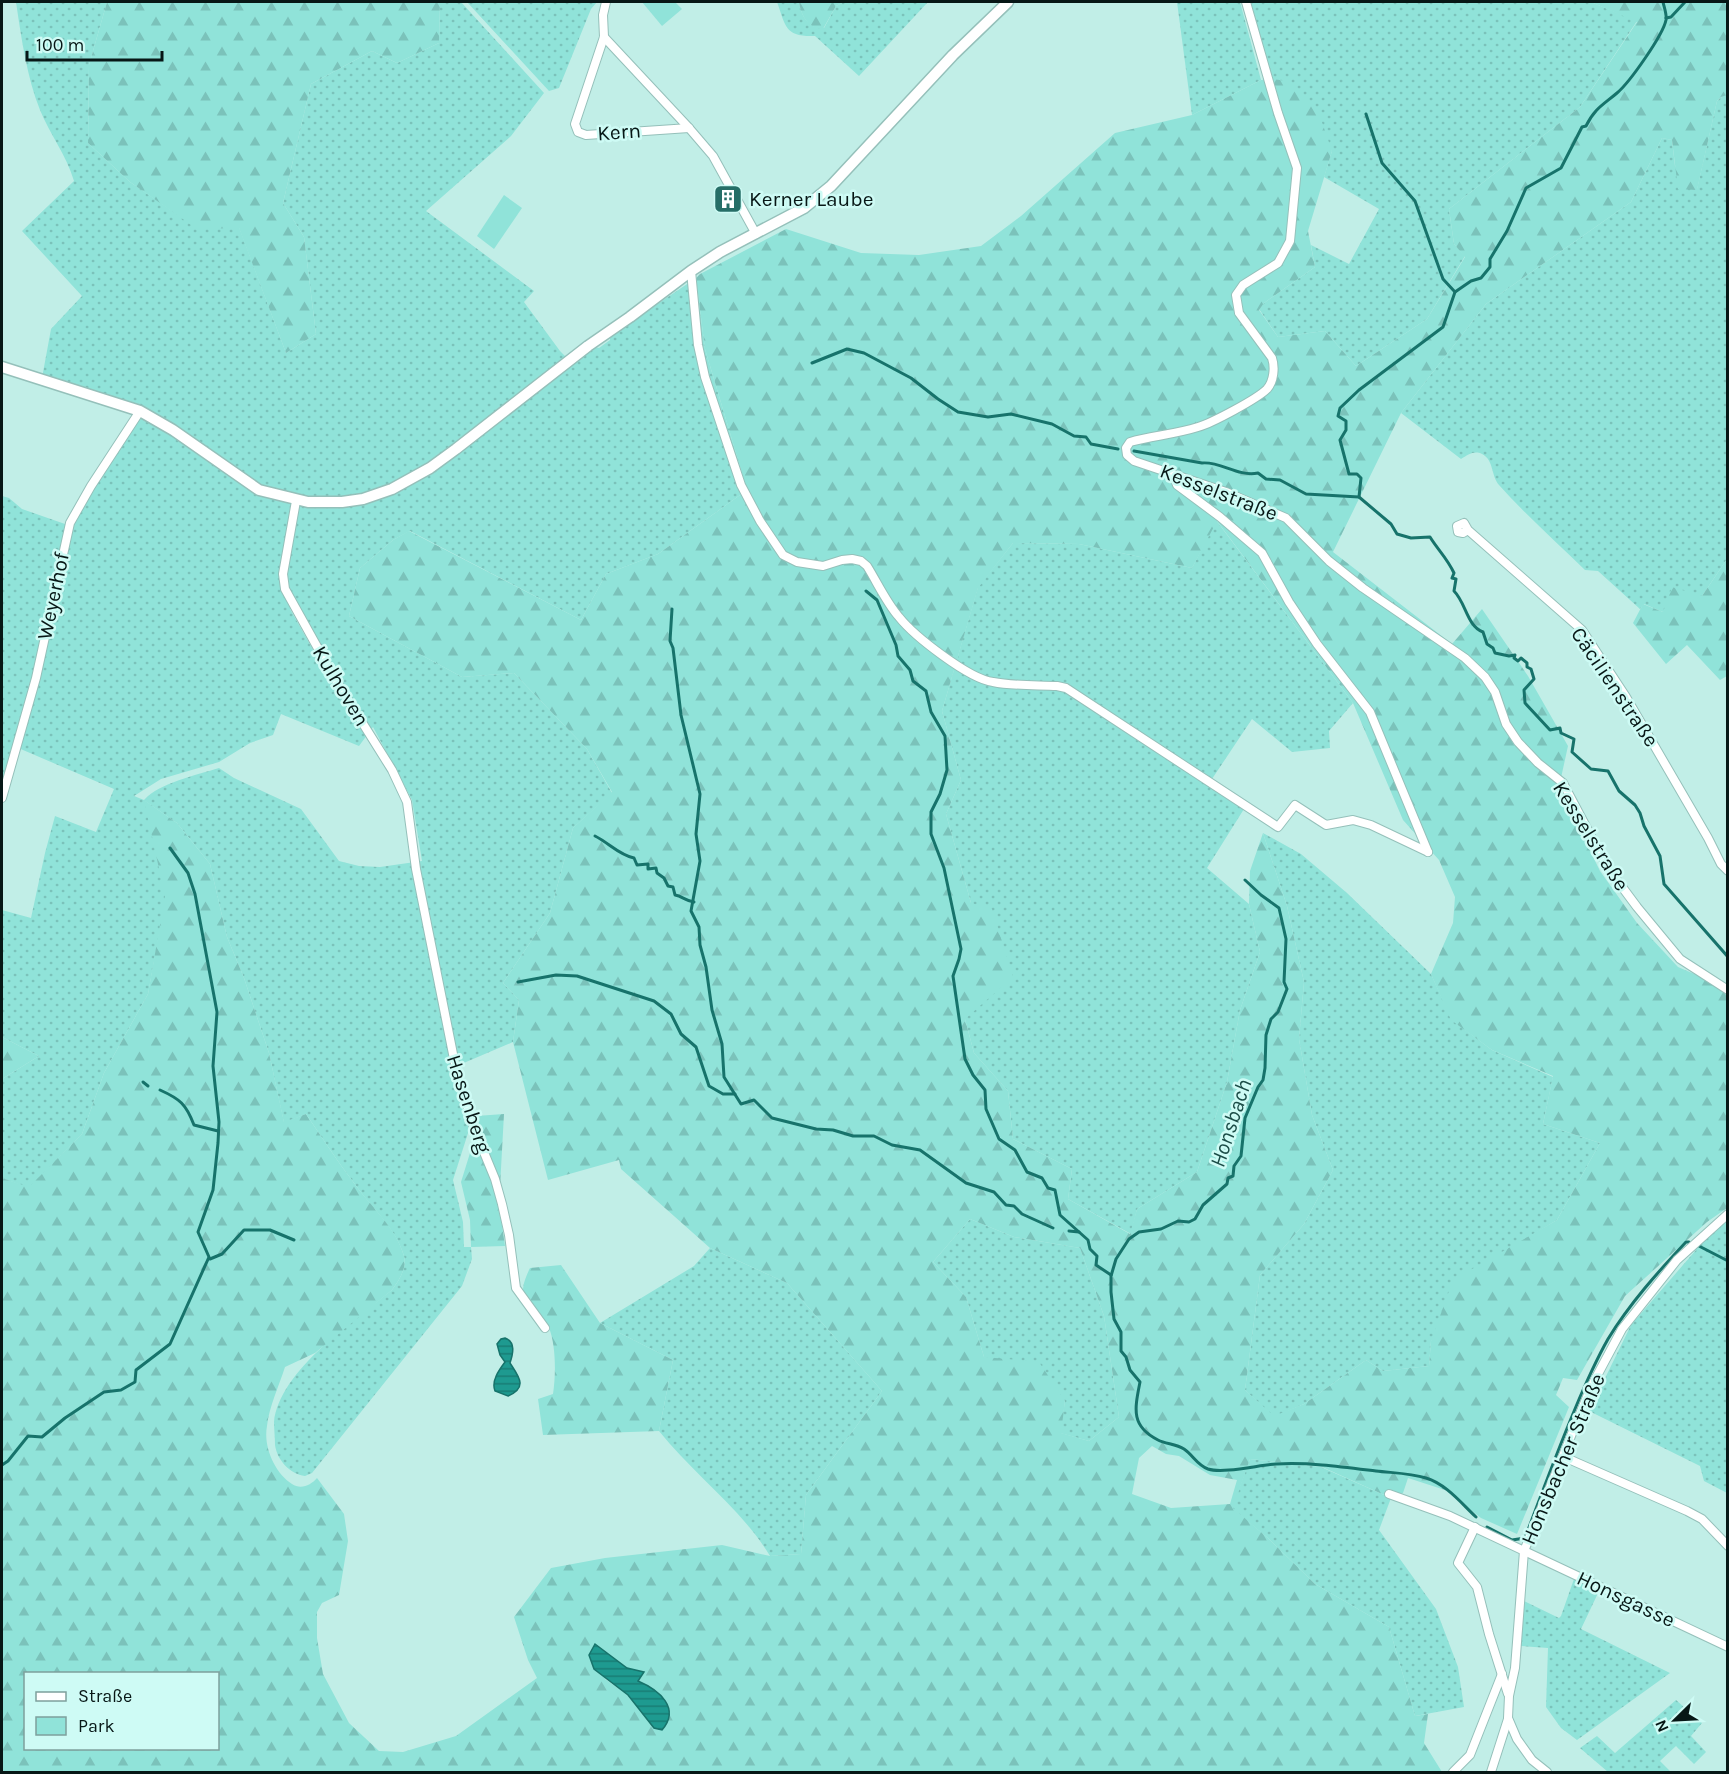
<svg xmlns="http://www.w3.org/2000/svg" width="1729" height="1774" font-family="Karla,sans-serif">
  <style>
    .green { fill: url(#green-dots); fill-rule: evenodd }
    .forest { fill: url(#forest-firs); fill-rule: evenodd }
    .pitch { fill: #90e3d9 }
    .water { fill: url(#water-rules); stroke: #17736b; stroke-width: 1.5 }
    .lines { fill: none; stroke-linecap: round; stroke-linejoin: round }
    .stream { stroke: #17736b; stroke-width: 3 }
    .minor-casing { stroke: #95c0ba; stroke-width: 10 }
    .tertiary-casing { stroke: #95c0ba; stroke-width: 13 }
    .minor { stroke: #fff; stroke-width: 8 }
    .tertiary { stroke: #fff; stroke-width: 10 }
    .labels { text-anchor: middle; stroke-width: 5; stroke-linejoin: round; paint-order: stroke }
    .street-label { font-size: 21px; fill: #071716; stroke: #cefbf5 }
    .poi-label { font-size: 21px; fill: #071716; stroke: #cefbf5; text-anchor: start }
    .water-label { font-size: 22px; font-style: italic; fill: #1c4d48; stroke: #cefbf5 }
  </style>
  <defs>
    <pattern id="green-dots" width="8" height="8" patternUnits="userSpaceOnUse" patternTransform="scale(1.5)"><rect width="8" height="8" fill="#90e3d9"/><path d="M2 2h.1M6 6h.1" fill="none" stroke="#7bc2ba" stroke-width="1.8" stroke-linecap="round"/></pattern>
    <pattern id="forest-firs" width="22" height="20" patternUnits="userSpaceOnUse" patternTransform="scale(1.5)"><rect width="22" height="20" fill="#90e3d9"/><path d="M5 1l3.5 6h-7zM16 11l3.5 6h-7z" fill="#7bc2ba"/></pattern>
    <pattern id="water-rules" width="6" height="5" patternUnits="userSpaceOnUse" patternTransform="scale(1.5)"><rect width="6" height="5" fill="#1e9a90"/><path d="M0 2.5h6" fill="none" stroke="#187d75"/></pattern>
  </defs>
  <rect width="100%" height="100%" fill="#c1eee7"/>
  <g class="green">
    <path d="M16 2H107L89 65 88 143 130 182 197 228 239 227 286 353 316 334 304 237 283 203 311 84 372 51 397 63 439 43 440 2H461L544 93 511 136 426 211 534 291 524 302 560 351 566 357 408 481 432 471 444 464 595 347 599 348 610 340V336L696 278 705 349 747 490 658 554 606 574 581 620 410 531 393 540 360 568 349 616 462 677 514 673 587 749 612 793 573 828 550 913 503 983 519 1000 513 1042 452 1068 469 1130 453 1180 463 1222 464 1247H471L472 1259 462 1286 312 1473 305 1476C290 1474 277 1460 275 1445 275 1437 274 1429 274 1422 279 1371 355 1320 392 1290 399 1280 407 1269 404 1256 396 1228 370 1206 354 1183 337 1161 322 1137 306 1114L284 1123 269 1053 244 978 227 937 210 864 177 823 145 801 166 896 148 994 104 1073 82 1134 29 1188 2 1178V1079L39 1056 2 1037V910L31 918 45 853 55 816 96 832 114 789 16 747 2 798V496L9 498 22 509 65 524 140 411 190 441 171 426 134 405 42 378 51 329 82 296 22 231 74 181C66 154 50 135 40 110 27 78 21 36 16 2ZM290 609 301 611 321 646 316 655ZM281 714 359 746 373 727 412 800 422 861 380 867 359 866 339 861 301 809 234 778 219 768C197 775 159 783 144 800L134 796 161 779 219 762 250 743 273 735Z"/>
    <polygon points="467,2 597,2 591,9 559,88 549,91"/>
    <path d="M777 2H799C801 15 808 29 824 28L836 6 844 2H928L859 76 815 36C785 37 786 27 777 2Z"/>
    <polygon points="1177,2 1240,2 1261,80 1192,115"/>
    <polygon points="1251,2 1591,2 1637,21 1580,107 1449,209 1454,244 1465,256 1427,319 1356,366 1325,331 1278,337 1259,309 1264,303 1315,267 1311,245 1349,264 1379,209 1324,177 1332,151 1272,79"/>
    <path d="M1725 94 1727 95V559L1702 596 1663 612 1644 604 1640 609 1598 571 1585 570C1556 542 1526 515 1499 485 1491 476 1494 460 1482 454 1474 450 1468 455 1461 459L1401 413 1486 304 1631 202 1662 138 1672 140 1675 166 1697 189 1717 101Z"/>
    <polygon points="1216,520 1353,703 1329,731 1330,748 1292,752 1252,719 1210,782 1244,809 1207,868 1249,904 1260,952 1240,1010 1227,1082 1197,1172 1137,1209 1131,1234 1068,1199 1072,1169 1013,1139 1008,1091 974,1053 965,1019 971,903 946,814 961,780 942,711 978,587 1013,543 1079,544 1192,568"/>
    <polygon points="1263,833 1301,854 1347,893 1431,974 1452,1020 1492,1050 1553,1077 1543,1124 1600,1143 1557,1220 1511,1248 1431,1341 1429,1366 1383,1371 1366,1360 1304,1404 1274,1417 1245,1390 1260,1275 1304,1224 1333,1170 1312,1115 1299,1039 1304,982 1287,906"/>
    <polygon points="1727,1217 1727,1493 1704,1481 1700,1466 1589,1411 1631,1325 1696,1250 1690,1247"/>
    <polygon points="970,1219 1014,1237 1080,1248 1104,1316 1119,1417 1089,1441 1060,1433 1065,1401 984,1357 966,1297 933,1262"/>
    <path d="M710 1248 787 1283 882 1391 806 1495 801 1554 770 1556C741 1508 694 1475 659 1431L673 1360 600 1323 694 1266Z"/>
    <polygon points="1250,1459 1321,1467 1391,1498 1379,1530 1436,1609 1458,1667 1464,1707 1415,1716 1389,1627 1315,1584 1269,1539 1232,1508"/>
    <polygon points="1574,1579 1599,1591 1581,1629 1670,1673 1577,1740 1561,1728 1546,1707 1548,1648 1521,1646 1524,1601 1559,1618 1561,1616"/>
    <polygon points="1676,1700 1702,1723 1691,1736 1706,1752 1694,1764 1676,1746 1660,1761 1671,1772 1608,1772 1580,1748 1597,1736 1615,1753"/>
  </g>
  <g class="forest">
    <polygon points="107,2 440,2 439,43 397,63 372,51 311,84 283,203 304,237 316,334 286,353 239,228 197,229 130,182 88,143 89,65"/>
    <path d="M799 2H844L836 6 823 29C808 29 801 15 799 2Z"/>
    <path d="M1591 2H1727V95L1721 97 1717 101 1697 190 1678 189 1672 140 1662 138 1631 202 1486 304 1401 413 1333 552 1452 644 1482 609 1528 676 1568 746 1559 787 1600 871 1637 923 1678 967 1727 988V1208L1707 1222 1625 1296 1577 1380 1563 1378 1556 1395 1569 1407 1517 1534 1481 1518 1445 1490 1408 1478 1403 1493 1391 1498 1322 1467 1250 1459 1233 1508 1269 1539 1315 1584 1389 1627 1415 1716 1428 1714 1424 1743 1442 1772H2V1178L29 1187 82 1134 104 1073 148 994 165 896 144 800 177 823 210 864 227 937 244 978 269 1053 284 1122 306 1114C322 1137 337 1161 354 1183 370 1206 396 1227 404 1256 407 1269 399 1280 392 1290L315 1353 285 1367C279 1386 269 1407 267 1426 263 1447 275 1473 292 1484 301 1490 311 1485 317 1478L344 1514 348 1541 339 1595 322 1603 317 1612V1638L323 1674 349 1723 379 1751 403 1752 456 1736 537 1678 528 1660 514 1617 551 1568 605 1558 722 1545 770 1556 801 1554 806 1495 882 1391 787 1283 710 1248 621 1169 619 1160 548 1180 513 1042 519 1000 503 983 550 913 573 828 612 792 587 749 514 673 462 677 349 616 360 568 393 540 409 531 581 620 606 574 658 554 747 490 705 349 696 278 700 274 786 229 861 253 919 255 981 246 1021 216 1115 133 1192 115 1261 80 1272 79 1287 81 1317 108 1332 151 1308 231 1315 267 1264 303 1259 310 1278 337 1325 331 1356 366 1427 319 1465 257 1454 244 1449 209 1580 107 1637 22ZM1217 521 1353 703 1403 820 1439 860 1455 897 1453 923 1431 974 1451 1020 1492 1050 1553 1076 1543 1124 1600 1143 1557 1220 1453 1280 1431 1341 1429 1366 1383 1371 1366 1360 1304 1404 1274 1416 1245 1390 1260 1275 1304 1224 1333 1170 1312 1115 1299 1039 1304 982 1287 906 1263 833 1250 871 1249 904 1260 952 1240 1010 1227 1082 1197 1172 1137 1209 1130 1234 1068 1199 1072 1169 1013 1139 1008 1091 974 1053 965 1019 1013 977 992 909 971 903 946 814 961 780 942 711 978 588 1013 543 1079 544 1192 568ZM970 1219 1014 1237 1080 1248 1104 1316 1119 1417 1089 1441 1061 1433 1065 1401 1039 1362 984 1357 966 1297 933 1262ZM1152 1446 1166 1454 1179 1456 1210 1475 1237 1480 1230 1504 1171 1508 1132 1494 1139 1458ZM595 1644 627 1668 644 1672 638 1681 654 1728 628 1695 605 1679ZM26 1674H218V1748H26Z"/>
    <polygon points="1727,559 1727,676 1720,680 1687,645 1666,664 1633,623 1643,604 1663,612 1672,587 1702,596"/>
    <polygon points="2,1037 39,1056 2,1079"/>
    <polygon points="504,1114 499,1205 505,1246 471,1247 470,1220 461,1182 479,1124 476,1116"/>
    <path d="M561 1265 600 1323 673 1360 659 1431 543 1435 538 1399 553 1394C556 1375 556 1345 549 1328 536 1300 511 1306 530 1268Z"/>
  </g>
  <g class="pitch">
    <polygon points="642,2 675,2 682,9 662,26"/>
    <polygon points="504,195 522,208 494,249 477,236"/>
  </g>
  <g class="water">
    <path d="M505 1338C516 1342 513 1354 510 1363 519 1377 528 1387 508 1396L495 1391C491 1381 499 1370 505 1362L500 1355 497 1344 501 1339Z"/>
    <path d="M595 1644 627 1668 644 1672 638 1681C659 1690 681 1708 662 1730L654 1728 628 1695 594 1669 589 1655Z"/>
  </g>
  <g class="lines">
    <g class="stream">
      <path d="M1663 2C1664 7 1667 14 1666 20 1663 35 1630 82 1617 93 1603 105 1595 108 1586 126L1582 127 1561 168 1526 188 1507 231 1490 259V267L1481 278 1471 281 1455 292 1443 327 1359 390 1340 408 1338 416 1346 421V430L1340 440 1349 474H1357L1361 478 1359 497 1391 524 1397 534 1411 538 1430 537C1438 550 1447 558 1454 573L1452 578 1456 579 1454 591C1466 603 1467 626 1483 632L1487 644 1493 648 1495 653 1509 656 1515 655 1514 658 1518 661 1521 658 1527 663V667L1531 669 1534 679 1524 690 1525 703 1550 730 1560 728 1561 733 1574 739 1572 752 1591 769 1608 771 1619 791 1635 805 1640 813 1644 826 1660 856 1664 884 1728 957"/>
      <polyline points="1666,18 1671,17 1685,2"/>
      <polyline points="1366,114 1382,163 1415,201 1443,279 1455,292"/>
      <polyline points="812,363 847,349 864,353 911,378 938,399 958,412 988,417 1011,414 1052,424 1074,436 1086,437 1091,444 1118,449"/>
      <path d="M1134 451 1202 463C1221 461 1237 477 1258 473L1266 479 1280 480 1306 494 1359 497"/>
      <polyline points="866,591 877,600 896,645 898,656 910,670 913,681 926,691 931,712 945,736 947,770 940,794 931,812 931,834 944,868 961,949 959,959 953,976 965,1059 973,1075 985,1090 986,1109 999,1139 1015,1150 1027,1172 1042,1178 1048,1188 1055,1190 1060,1215 1088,1240 1090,1249 1097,1256 1096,1265 1111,1275"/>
      <polyline points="672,609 670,641 673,648 681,715 700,794 696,834 700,861 691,911 699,927 700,945 706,967 712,1010 722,1044 724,1077 741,1104 754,1100 772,1118 816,1129 833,1130 853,1136 874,1136 892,1145 920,1150 966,1183 994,1192 1006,1205 1014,1206 1022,1214 1053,1228"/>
      <path d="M595 836C609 843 619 855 634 858L637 865 648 864V869L656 868 657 873 664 878 668 886 673 887 675 895C682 896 686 901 694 902"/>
      <path d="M1245 880 1261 895 1279 908 1286 939 1284 982 1287 989 1278 1012 1271 1019 1266 1035 1265 1068 1263 1080 1258 1087 1245 1118 1241 1156 1234 1166 1233 1176 1228 1178 1227 1184 1203 1205 1195 1219 1189 1222 1178 1221 1161 1229 1139 1232 1129 1239 1116 1259 1111 1276V1292L1114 1319 1121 1332V1351L1126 1357 1130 1370 1140 1382C1135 1408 1130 1426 1158 1440 1166 1444 1176 1444 1184 1449 1193 1455 1197 1465 1208 1469 1223 1474 1259 1465 1276 1464 1309 1462 1344 1467 1376 1471 1393 1473 1410 1473 1426 1478 1446 1484 1461 1503 1476 1517"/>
      <polyline points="518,982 556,975 577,976 654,1001 671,1014 681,1034 696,1047 709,1086 723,1094 735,1094"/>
      <polyline points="143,1082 148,1086"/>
      <path d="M160 1090C180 1099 186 1104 194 1125L218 1131"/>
      <polyline points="1069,1231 1079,1232"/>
      <polyline points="1697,1245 1728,1261"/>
      <polyline points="210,1259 222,1254 244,1230 270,1230 294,1240"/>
      <polyline points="2,1465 8,1461 28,1436 42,1437 65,1418 104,1392 121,1390 135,1382 136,1370 170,1344 209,1257 198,1232 213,1190 218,1143 219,1122 213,1066 217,1012 195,894 188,873 170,848"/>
      <path d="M1487 1527 1512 1540 1525 1538C1541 1495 1557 1452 1575 1409 1585 1385 1595 1362 1608 1339 1630 1303 1658 1272 1686 1242H1689"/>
    </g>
    <g class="minor-casing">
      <g id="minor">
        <polyline points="606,2 603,15 604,37 575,124 578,132 586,135 689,128"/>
        <path d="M1246 2 1278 113 1297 168 1290 241 1278 263 1243 285 1236 295 1239 313 1272 358C1275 367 1274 381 1267 389 1257 399 1212 423 1198 427 1176 434 1152 436 1130 442L1126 448 1127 455 1134 461 1226 492 1286 518 1329 561 1363 588 1465 658 1485 677 1495 692 1506 724 1518 742 1538 763 1563 783 1608 868 1637 907 1680 959 1728 990"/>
        <polyline points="604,37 689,128 713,156 756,234"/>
        <path d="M691 271 698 345 705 377 741 485 760 521 783 555 797 562 823 566 842 560 852 559 861 561 867 566C877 582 886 602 899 617 914 636 969 679 993 682 1013 686 1036 685 1057 686L1066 688 1278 827 1295 805 1326 825 1353 820 1371 825 1428 852"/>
        <polyline points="1173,474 1177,485 1220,517 1262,553 1289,602 1317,644 1370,712 1428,852"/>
        <polyline points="296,501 283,574 285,589 335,679 392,770 407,802 416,869 456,1069 474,1128 495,1179 502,1204 509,1235 516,1288 545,1328"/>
        <polyline points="1468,530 1463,533 1458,532 1457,526 1464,523 1468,530 1582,630 1626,697 1708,838 1721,864 1728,871"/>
        <polyline points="2,798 36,678 70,523 91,486 140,411"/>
        <polyline points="1564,1457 1687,1511 1702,1519 1728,1546"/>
        <polyline points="1389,1494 1450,1516 1728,1647"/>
        <polyline points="1475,1527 1458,1563 1477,1587 1489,1634 1508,1694"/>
        <polyline points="1453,1772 1470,1755 1502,1674"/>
        <polyline points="1491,1772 1508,1719"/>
        <polyline points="1547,1772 1532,1760 1517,1739 1508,1718 1509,1696 1515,1668 1524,1551 1591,1387 1622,1329 1677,1260 1728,1214"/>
      </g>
    </g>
    <g class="tertiary-casing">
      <polyline id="tertiary" points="2,367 140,411 173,430 259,490 308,502 342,502 363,499 392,489 430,468 456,449 588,346 630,317 691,271 720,252 804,208 831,186 953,55 1008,2"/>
    </g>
    <use href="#minor" class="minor"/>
    <use href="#tertiary" class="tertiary"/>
  </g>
  <defs>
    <g id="building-square" transform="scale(1.5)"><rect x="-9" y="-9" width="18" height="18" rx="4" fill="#266e67" stroke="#cefbf5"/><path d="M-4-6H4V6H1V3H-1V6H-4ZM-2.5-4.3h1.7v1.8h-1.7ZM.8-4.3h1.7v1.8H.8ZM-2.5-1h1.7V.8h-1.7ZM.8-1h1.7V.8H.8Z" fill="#fff"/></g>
  </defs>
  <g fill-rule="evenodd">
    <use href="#building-square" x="728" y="199"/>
  </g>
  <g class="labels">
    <g class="street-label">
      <text transform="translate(619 132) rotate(-4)" y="7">Kern</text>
      <text transform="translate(1219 492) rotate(21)" y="7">Kesselstraße</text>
      <text transform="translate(53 596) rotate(-78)" y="7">Weyerhof</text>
      <text transform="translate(341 686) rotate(59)" y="7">Kulhoven</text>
      <text transform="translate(1615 687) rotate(56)" y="7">Cäcilienstraße</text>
      <text transform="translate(1591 836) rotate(58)" y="7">Kesselstraße</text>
      <text transform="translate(469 1104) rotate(72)" y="7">Hasenberg</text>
      <text transform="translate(1563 1459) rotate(-67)" y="7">Honsbacher Straße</text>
      <text transform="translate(1626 1599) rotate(25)" y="7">Honsgasse</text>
    </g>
    <g class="poi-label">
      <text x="749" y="206">Kerner Laube</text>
    </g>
    <g class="water-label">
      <text transform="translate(1230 1123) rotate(-72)" y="8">Honsbach</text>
    </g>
  </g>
  <rect width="1729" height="1774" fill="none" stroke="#071716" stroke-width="6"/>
  <rect x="24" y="1672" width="195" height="78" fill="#cefbf5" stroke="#7ea09c" stroke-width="1.5"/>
  <rect x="36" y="1692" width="30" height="9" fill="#ffffff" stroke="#7ea09c" stroke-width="1.5"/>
  <text x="78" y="1702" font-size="18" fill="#071716">Straße</text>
  <rect x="36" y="1717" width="30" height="18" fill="#90e3d9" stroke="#7ea09c" stroke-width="1.5"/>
  <text x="78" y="1732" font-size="18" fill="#071716">Park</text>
  <g transform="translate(1675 1720) rotate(246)" stroke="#cefbf5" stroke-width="4.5" paint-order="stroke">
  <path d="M0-4.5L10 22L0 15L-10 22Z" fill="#071716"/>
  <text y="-9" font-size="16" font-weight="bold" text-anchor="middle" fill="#071716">N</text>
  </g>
  <path d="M27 51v9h135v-9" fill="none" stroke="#071716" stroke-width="3"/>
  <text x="36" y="51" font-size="18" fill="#071716" stroke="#cefbf5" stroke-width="4.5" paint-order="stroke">100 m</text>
</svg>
